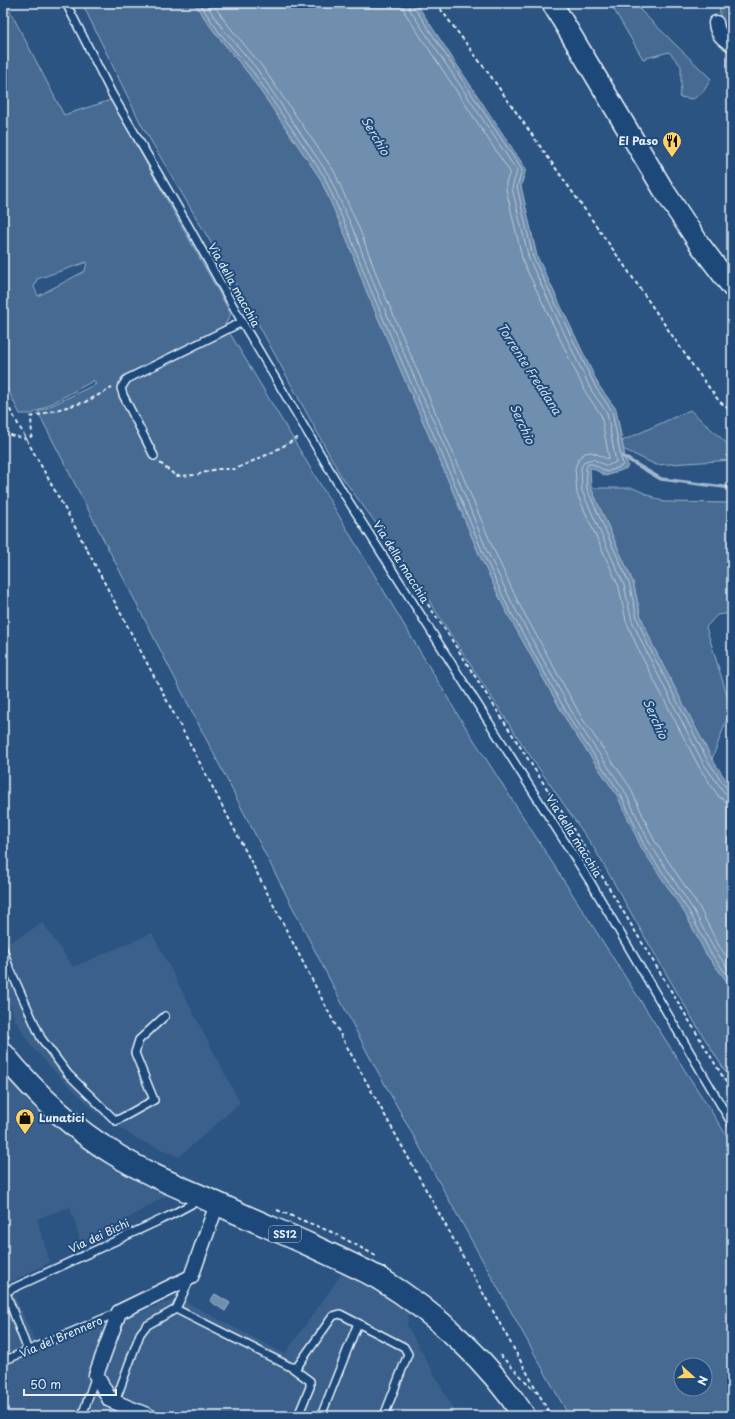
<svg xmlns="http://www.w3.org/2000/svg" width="735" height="1419" font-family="'Playpen Sans',sans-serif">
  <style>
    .built { fill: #3a608b }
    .green { fill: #476b93; stroke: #98aec6; fill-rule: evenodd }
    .water { fill: #708ead; stroke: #a0b6cb }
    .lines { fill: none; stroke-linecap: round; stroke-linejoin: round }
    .shore { stroke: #b8c9da; stroke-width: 1 }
    .stream { stroke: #a0b6cb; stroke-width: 3.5 }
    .service-casing { stroke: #e8f1f8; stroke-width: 10 }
    .minor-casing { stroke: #e8f1f8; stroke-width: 17 }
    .secondary-casing { stroke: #e8f1f8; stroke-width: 23 }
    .primary-casing { stroke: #e8f1f8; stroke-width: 25 }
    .path { stroke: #e8f1f8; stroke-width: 2; stroke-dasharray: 4 3; stroke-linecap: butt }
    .service { stroke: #1f4a7a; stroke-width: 7 }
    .minor { stroke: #1f4a7a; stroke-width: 14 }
    .secondary { stroke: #1f4a7a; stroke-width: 20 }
    .primary { stroke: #1f4a7a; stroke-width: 22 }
    .labels { text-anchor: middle; stroke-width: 4; stroke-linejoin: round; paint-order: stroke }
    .shield { fill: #1f4a7a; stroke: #acbfd2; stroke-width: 1 }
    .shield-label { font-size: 10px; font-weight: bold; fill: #e8f1f8 }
    .poi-label { font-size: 11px; font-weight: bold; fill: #e8f1f8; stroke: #1f4a7a; text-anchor: end }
    .street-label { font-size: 11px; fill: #e8f1f8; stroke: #1f4a7a }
    .water-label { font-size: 12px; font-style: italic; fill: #d0dde9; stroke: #1f4a7a }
  </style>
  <rect width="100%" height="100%" fill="#2b5482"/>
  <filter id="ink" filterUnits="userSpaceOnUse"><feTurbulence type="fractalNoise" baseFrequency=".025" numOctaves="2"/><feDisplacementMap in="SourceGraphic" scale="8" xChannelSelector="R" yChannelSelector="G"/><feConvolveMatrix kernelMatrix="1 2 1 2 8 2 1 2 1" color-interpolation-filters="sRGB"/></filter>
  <g filter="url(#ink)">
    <g class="built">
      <polygon points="43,923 73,967 152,933 240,1103 179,1157 137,1139 96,1112 62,1079 30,1045 14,1017 3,982 3,946"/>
      <polygon points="3,1070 11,1082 84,1148 126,1173 170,1193 82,1246 70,1207 37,1219 50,1262 9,1283 39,1350 178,1298 285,1354 345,1269 409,1308 407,1325 457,1416 3,1416"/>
    </g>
    <g class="green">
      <path d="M3 3H6L64 115 111 100 231 314 225 325 458 715 732 1144V1416H569L368 1054 38 412 96 384 93 380V381L32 414H20L3 380ZM87 262 85 271 38 296 34 287 37 279ZM681 1365H705V1389H681Z"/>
      <polygon points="82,3 194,3 216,34 249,74 320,178 347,239 366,290 443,468 479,554 505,609 571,728 617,795 686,915 706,954 732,988 732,1082 695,1023 639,927 594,848 522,744 400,556 341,476 250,309 141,124"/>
      <polygon points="610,3 642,3 640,10 711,79 703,92 693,99 679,97 681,87 681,66 669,52 643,59"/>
      <polygon points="719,3 732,3 732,31 721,25"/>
      <polygon points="690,410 732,448 732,460 656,465 623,449 622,441"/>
      <polygon points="591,488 633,488 664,502 732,503 732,613 717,615 706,627 731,708 712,759 653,646 641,617 633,582"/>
    </g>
    <g class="water">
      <polygon points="194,3 416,3 526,169 521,186 537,256 599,386 616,409 625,457 628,465 627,468 606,476 590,467 591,488 633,582 641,617 653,646 712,759 732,789 732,988 706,954 686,915 641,847 617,795 571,728 505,609 479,554 443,468 366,290 347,239 320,178 249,74 216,34"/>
      <polygon points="215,1294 230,1303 225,1311 210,1301"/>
    </g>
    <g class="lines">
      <g class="shore">
        <polyline points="199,3 219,32 253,72 324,176 351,238 370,288 447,466 483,553 508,607 574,726 620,793 644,845 690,913 710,952 732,982"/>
        <polyline points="205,3 223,29 257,69 328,174 356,236 375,287 452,464 487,551 513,605 578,723 624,790 649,842 694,911 714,949 732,974"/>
        <polyline points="212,3 228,25 261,65 334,171 361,233 380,284 457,462 493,548 518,602 583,720 630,787 654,840 699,907 719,946 732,964"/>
        <polyline points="402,3 405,13 510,172 506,182 506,189 523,262 586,393 601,415 609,458 607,459 597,454 591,452 585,453 579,458 575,468 577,494 619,587 626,621 640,653 699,767 719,797 726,801 732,802"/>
        <polyline points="408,3 410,10 517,171 512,188 529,259 591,390 607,413 616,462 607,466 593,459 585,461 581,467 582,491 624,585 632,621 645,649 703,763 724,792 728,795 732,796"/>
        <polyline points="413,3 414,7 522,170 517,187 533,257 596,388 612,411 621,458 623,464 622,466 607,472 593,464 588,464 586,468 587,489 629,583 637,618 649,647 708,761 727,789 732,791"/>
      </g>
      <polyline class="stream" points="622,456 661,479 732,488"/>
      <g class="service-casing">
        <g id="service">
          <polyline points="66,3 112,94 188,225 242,322 344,494 591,883 732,1124"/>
          <polyline points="154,456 123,395 121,388 127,379 242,322"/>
          <polyline points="3,949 9,967 41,1038 68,1074 116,1121 154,1100 135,1053 139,1040 165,1016"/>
          <polyline points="190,1279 176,1309 291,1367 297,1367 333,1316 340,1314 404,1347 408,1354 384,1416"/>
          <polyline points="3,1285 28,1351"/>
          <polyline points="3,1293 169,1216 199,1200"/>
          <polyline points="3,1361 119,1312"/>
          <polyline points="291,1367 310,1381 310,1387 298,1416"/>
          <polyline points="115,1402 140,1334 146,1326 176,1309"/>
          <polyline points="82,1416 96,1375"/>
          <polyline points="321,1416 358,1323"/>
        </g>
      </g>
      <g class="minor-casing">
        <g id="minor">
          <path d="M716 23C717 34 723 39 732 44"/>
          <polyline points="149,1416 110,1400 96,1375 119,1312 191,1277 217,1204"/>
        </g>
      </g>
      <g class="secondary-casing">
        <polyline id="secondary" points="552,3 663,189 700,245 732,287"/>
      </g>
      <g class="primary-casing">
        <path id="primary" d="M3 1054C35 1093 70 1127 113 1153 146 1174 182 1188 218 1204 248 1218 279 1231 310 1245 333 1256 357 1266 380 1279 435 1312 489 1362 524 1416"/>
      </g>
      <g class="path">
        <polyline points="436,3 492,78 626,268 691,363 719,401 732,412"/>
        <polyline points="3,397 75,527 210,782 340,1034 551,1416"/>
        <polyline points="3,435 6,434 26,439 32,436 31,417 85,402 112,388"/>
        <polyline points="160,463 176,476 196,475 216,469 235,469 271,453 299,437"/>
        <polyline points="412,581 446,631 585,848 732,1092"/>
        <polyline points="3,1029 9,1038"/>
        <polyline points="277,1210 334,1233 378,1257"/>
        <polyline points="500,1355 537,1393"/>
      </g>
      <use href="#service" class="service"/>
      <use href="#minor" class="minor"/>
      <use href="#secondary" class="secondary"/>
      <use href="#primary" class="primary"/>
    </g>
  </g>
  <defs>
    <g id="restaurant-pin" transform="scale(1)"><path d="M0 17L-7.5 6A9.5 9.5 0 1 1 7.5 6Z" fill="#ffd166" stroke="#1f4a7a"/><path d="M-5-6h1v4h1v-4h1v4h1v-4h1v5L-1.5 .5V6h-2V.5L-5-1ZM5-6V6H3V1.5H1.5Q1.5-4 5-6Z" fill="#111"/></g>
    <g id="shop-pin" transform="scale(1)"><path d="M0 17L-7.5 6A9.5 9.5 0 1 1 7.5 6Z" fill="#ffd166" stroke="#1f4a7a"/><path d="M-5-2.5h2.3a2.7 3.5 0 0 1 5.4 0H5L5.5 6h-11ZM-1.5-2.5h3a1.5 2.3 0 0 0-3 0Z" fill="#111"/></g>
  </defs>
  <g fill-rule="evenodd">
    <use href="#restaurant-pin" x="672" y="141"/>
    <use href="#shop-pin" x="25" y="1118"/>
  </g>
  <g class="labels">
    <rect class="shield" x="269" y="1226" width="32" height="16" rx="3"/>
    <g class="shield-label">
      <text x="285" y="1238">SS12</text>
    </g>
    <g class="poi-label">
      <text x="658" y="145">El Paso</text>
      <text x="39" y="1122" text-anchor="start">Lunatici</text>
    </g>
    <g class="street-label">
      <text transform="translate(234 285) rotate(61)" y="4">Via della macchia</text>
      <text transform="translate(401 562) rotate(58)" y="4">Via della macchia</text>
      <text transform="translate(574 836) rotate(58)" y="4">Via della macchia</text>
      <text transform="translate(99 1236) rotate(-25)" y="4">Via dei Bichi</text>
      <text transform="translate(61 1337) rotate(-23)" y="4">Via del Brennero</text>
    </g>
    <g class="water-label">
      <text transform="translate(375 136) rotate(59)" y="4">Serchio</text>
      <text transform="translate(529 369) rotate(57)" y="4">Torrente Freddana</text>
      <text transform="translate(522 424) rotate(66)" y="4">Serchio</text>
      <text transform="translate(655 719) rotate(66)" y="4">Serchio</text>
    </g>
  </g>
  <rect width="735" height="1419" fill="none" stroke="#1f4a7a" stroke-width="16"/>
  <rect x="8" y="8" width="719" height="1403" fill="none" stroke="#e8f1f8" stroke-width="1.5" filter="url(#ink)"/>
  <g transform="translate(693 1377) rotate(111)"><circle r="19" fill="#1f4a7a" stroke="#6f8dac"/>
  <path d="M0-3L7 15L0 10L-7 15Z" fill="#ffd166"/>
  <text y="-6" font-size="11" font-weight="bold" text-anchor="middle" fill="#e8f1f8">N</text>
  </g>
  <path d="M24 1389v6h92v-6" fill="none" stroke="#e8f1f8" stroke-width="2"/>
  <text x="30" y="1389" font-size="12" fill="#e8f1f8" stroke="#1f4a7a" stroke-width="3" paint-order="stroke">50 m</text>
</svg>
